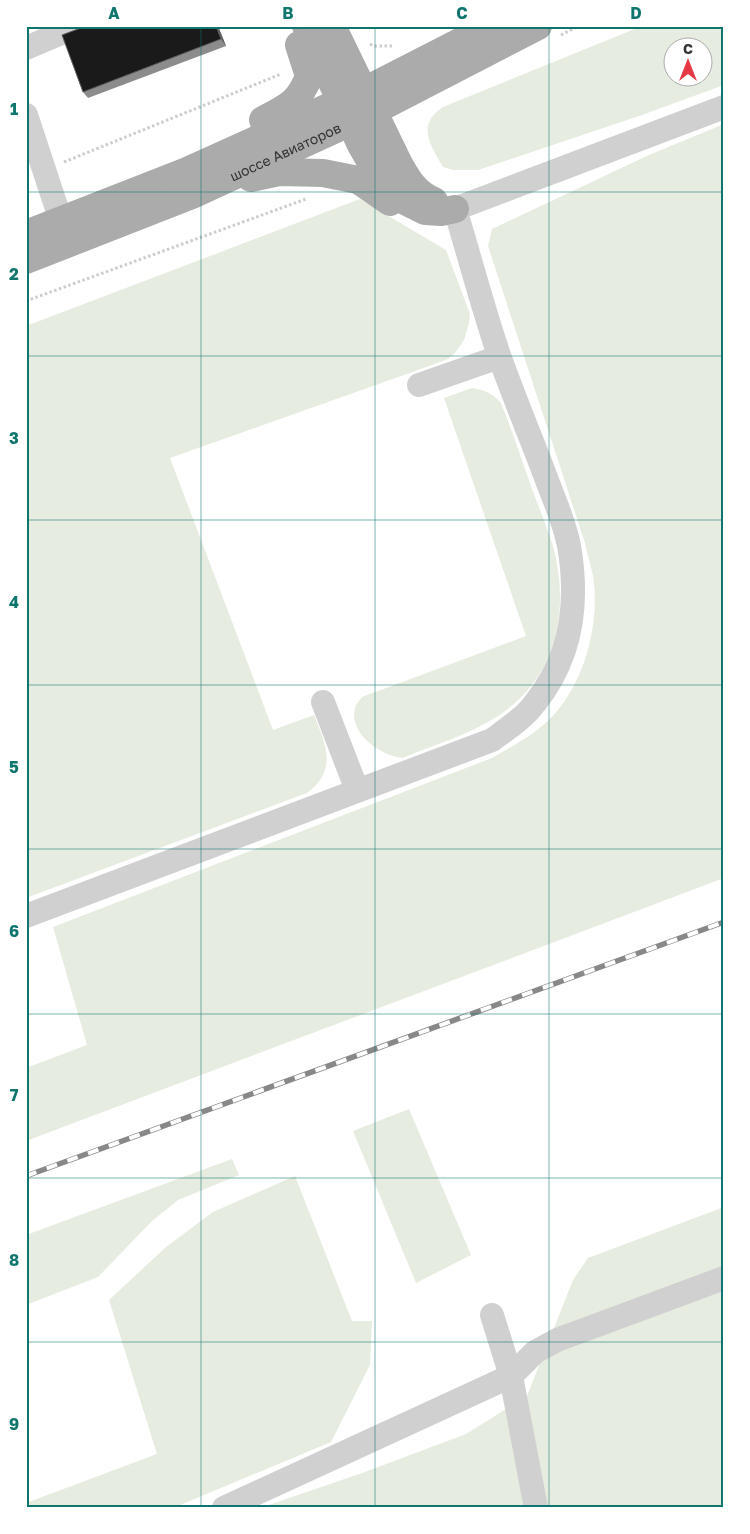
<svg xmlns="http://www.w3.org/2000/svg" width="750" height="1534" font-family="'Golos Text',sans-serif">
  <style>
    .green { fill: #e6ecdf; fill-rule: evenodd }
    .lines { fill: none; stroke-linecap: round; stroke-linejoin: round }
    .path { stroke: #cdcdcd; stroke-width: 3; stroke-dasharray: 2.5 2.5; stroke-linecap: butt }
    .minor { stroke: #d0d0d0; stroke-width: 24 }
    .major { stroke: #ababab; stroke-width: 28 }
    .rail-casing { stroke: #888; stroke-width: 5.5 }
    .rail { stroke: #fff; stroke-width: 4; stroke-dasharray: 11; stroke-linecap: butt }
    .wall { fill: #8c8c8c }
    .shaded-wall { fill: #5f5f5f }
    .building { fill: #1a1a1a; stroke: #5f5f5f }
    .grid { fill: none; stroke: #0f766e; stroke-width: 1; stroke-opacity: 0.55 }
    .labels { text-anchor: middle; stroke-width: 5; stroke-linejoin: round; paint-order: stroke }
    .street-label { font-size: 14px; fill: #333; stroke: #fff }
    .neatline { fill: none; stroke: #0f766e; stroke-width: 2 }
    .grid-label { font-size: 16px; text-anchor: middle; font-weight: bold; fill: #0f766e }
  </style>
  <rect width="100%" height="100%" fill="#fff"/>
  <g class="green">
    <path d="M642 26H724V85L642 115 478 170H453L443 167C430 144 416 125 443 107ZM672 48H702V78H672Z"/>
    <path d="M724 124V878L26 1141V1068L87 1045 53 927 492 758C509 748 526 739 541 727 582 694 601 627 593 576 591 565 587 554 585 543L488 246 492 229 649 155Z"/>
    <path d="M360 199 446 250 470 314 469 323 464 340 455 353 448 359 432 365 170 458 273 730 314 715C326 745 338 770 307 793L26 898V326Z"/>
    <path d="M472 388C485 390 492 393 501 403 512 431 522 460 532 489 539 508 547 527 553 546 569 604 559 669 509 708 479 732 438 743 403 758 381 756 348 733 355 708 356 704 360 700 362 697L526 636 444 398Z"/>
    <polygon points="409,1109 471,1255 416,1283 353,1131"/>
    <polygon points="232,1159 239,1175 178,1200 152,1221 98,1277 26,1305 26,1235"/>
    <polygon points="295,1176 352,1321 372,1321 370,1365 331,1442 173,1508 26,1508 26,1503 157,1454 109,1300 166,1247 213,1212"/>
    <polygon points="724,1207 724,1508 260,1508 365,1472 466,1434 527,1396 573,1280 588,1258"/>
  </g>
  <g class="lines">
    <g class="path">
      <polyline points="561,35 579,26"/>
      <polyline points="370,44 374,46 393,46"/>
      <polyline points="64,162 281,74"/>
      <polyline points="26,301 306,199"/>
    </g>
    <g class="minor">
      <polyline points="26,48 78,26"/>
      <polyline points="26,115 61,221"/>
      <polyline points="419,385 499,357"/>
      <polyline points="323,702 357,790"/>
      <path d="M26 916 492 740C507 729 524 718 535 703 572 657 579 603 569 546 564 519 551 493 542 467 528 431 513 394 500 358 483 309 470 258 455 209L724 107"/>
      <polyline points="492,1315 511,1376 536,1508"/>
      <polyline points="224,1508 511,1376 535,1352 557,1340 724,1278"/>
    </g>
    <g class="major">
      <polyline points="306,26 360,143 377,173 391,190 405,201 425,211 441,212 455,209"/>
      <path d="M332 26 399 164C408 180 416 194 434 201"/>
      <path d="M263 120C287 107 299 103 309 76L299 45"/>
      <polyline points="251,178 279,172 323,173 358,180 390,202"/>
      <polyline points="26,234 187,171 364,91 491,26"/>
      <path id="s1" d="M26 260 192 195 364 116 538 26"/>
    </g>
    <g class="rail-casing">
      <polyline id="rail" points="26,1176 724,922"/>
    </g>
    <use href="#rail" class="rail"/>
  </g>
  <polygon class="wall" points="218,26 226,46 88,98 83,92 115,27"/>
  <polygon class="shaded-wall" points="216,26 218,26 226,46 221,39"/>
  <polygon class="building" points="86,26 113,26 114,28 117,26 216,26 221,39 83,92 62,35"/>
  <path class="grid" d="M201 26V1508M375 26V1508M549 26V1508M26 192H724M26 356H724M26 520H724M26 685H724M26 849H724M26 1014H724M26 1178H724M26 1342H724"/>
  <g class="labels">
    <g class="street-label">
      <text dy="5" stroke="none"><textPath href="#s1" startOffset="281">шоссе Авиаторов</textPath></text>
    </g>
  </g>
  <rect width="750" height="1534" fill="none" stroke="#ffffff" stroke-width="55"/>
  <g transform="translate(688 62)"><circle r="24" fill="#ffffff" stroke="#adadad"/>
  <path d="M0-4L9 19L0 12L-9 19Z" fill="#e63946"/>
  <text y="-8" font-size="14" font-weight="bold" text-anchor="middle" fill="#333333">С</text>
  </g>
  <rect x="28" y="28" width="694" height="1478" class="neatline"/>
  <g class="grid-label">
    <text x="114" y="19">A</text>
    <text x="288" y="19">B</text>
    <text x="462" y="19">C</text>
    <text x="636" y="19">D</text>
    <text x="14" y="115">1</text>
    <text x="14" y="280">2</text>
    <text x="14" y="444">3</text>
    <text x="14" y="608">4</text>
    <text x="14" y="773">5</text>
    <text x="14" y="937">6</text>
    <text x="14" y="1101">7</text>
    <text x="14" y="1266">8</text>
    <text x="14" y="1430">9</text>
  </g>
</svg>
